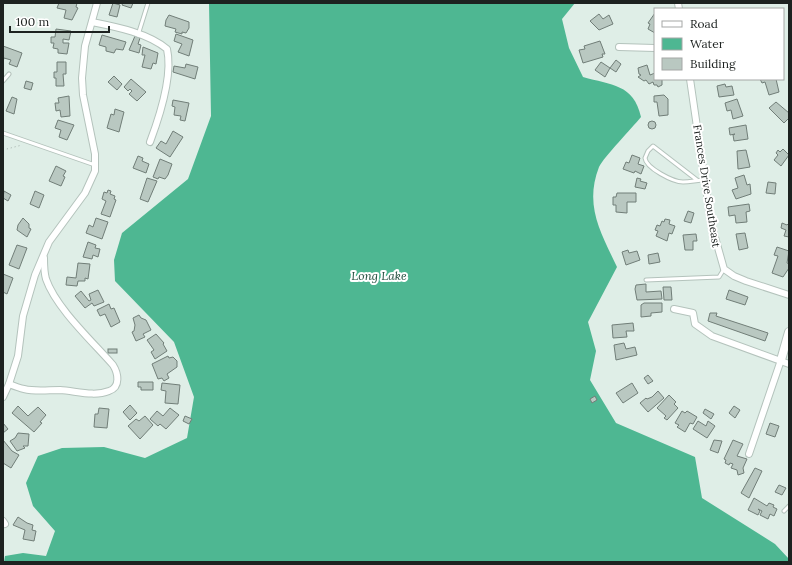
<svg xmlns="http://www.w3.org/2000/svg" width="792" height="565" font-family="Lora,serif">
  <style>
    .water { fill: #4eb792 }
    .building { fill: #b9c8c1; stroke: #717e78 }
    .lines { fill: none; stroke-linecap: round; stroke-linejoin: round }
    .service-casing { stroke: #b4c3bc; stroke-width: 5 }
    .minor-casing { stroke: #b4c3bc; stroke-width: 8 }
    .tertiary-casing { stroke: #b4c3bc; stroke-width: 10 }
    .path { stroke: #a2aea9; stroke-width: 1; stroke-dasharray: 1 3; stroke-linecap: butt }
    .service { stroke: #fff; stroke-width: 3 }
    .minor { stroke: #fff; stroke-width: 6 }
    .tertiary { stroke: #fff; stroke-width: 8 }
    .labels { text-anchor: middle; stroke-width: 4; stroke-linejoin: round; paint-order: stroke }
    .street-label { font-size: 11px; fill: #1d2220; stroke: #fff }
    .water-label { font-size: 12px; font-style: italic; fill: #245040; stroke: #fff }
  </style>
  <rect width="100%" height="100%" fill="#dfeee7"/>
  <path class="water" d="M209 3H575L562 19 569 48 583 77C611 85 634 84 641 117 632 128 604 157 599 167 584 206 601 233 617 267L588 322 596 351 590 380 616 423 695 457 702 498 775 544 789 559V562H4L5 556 23 553 46 556 55 531 33 506 26 483 38 456 62 448 104 447 145 458 187 438 194 397 174 342 115 281 114 260 122 233 188 179 211 116Z"/>
  <g class="building">
    <polygon points="59,3 77,3 76,7 78,8 72,20 64,18 66,10 57,8"/>
    <polygon points="113,3 120,5 117,17 109,15"/>
    <polygon points="123,3 133,3 131,8 122,5"/>
    <polygon points="655,13 655,33 648,29 650,24 648,23"/>
    <polygon points="599,14 603,19 609,15 613,24 599,30 590,21"/>
    <polygon points="169,15 189,22 189,28 186,33 182,32 182,34 175,32 176,29 165,26 166,20"/>
    <polygon points="56,29 71,31 69,40 63,39 63,43 69,43 67,54 58,53 58,49 53,48 54,43 51,43 51,37 55,37"/>
    <polygon points="176,34 193,40 189,56 178,52 182,44 174,41"/>
    <polygon points="102,35 126,42 123,50 116,49 114,53 106,51 106,47 99,45"/>
    <polygon points="135,36 140,38 138,44 141,45 139,53 129,50"/>
    <polygon points="600,41 605,54 602,54 603,57 583,63 579,50 585,49 584,46"/>
    <polygon points="3,46 22,53 17,67 9,64 11,60 4,58 3,62"/>
    <polygon points="143,47 158,53 156,64 153,63 151,69 142,67 145,55 142,55"/>
    <polygon points="616,60 621,64 616,72 610,68"/>
    <polygon points="57,62 66,62 66,74 63,74 64,86 56,86 56,78 54,78 54,72 57,72"/>
    <polygon points="601,62 610,68 605,77 595,70"/>
    <polygon points="186,64 198,67 195,79 173,72 174,66 185,68"/>
    <polygon points="647,65 650,75 655,73 655,79 662,79 662,85 658,87 657,85 654,85 653,82 649,84 646,80 644,81 638,77 641,75 639,74 638,68"/>
    <polygon points="114,76 122,84 117,90 108,82"/>
    <polygon points="131,79 146,92 137,101 129,94 132,91 130,89 128,91 124,87"/>
    <polygon points="760,79 776,79 779,92 769,95 765,82 762,83"/>
    <polygon points="26,81 33,83 31,90 24,88"/>
    <polygon points="725,84 726,87 732,86 734,95 719,97 717,86"/>
    <polygon points="664,95 668,99 668,115 659,116 657,102 654,102 654,96"/>
    <polygon points="69,96 70,116 61,117 60,110 56,111 55,103 59,103 58,98"/>
    <polygon points="12,97 17,99 14,114 6,111"/>
    <polygon points="737,99 743,116 733,119 731,110 727,111 725,103"/>
    <polygon points="173,100 189,103 185,121 180,120 181,116 174,115 175,107 172,106"/>
    <polygon points="776,102 789,113 789,118 784,123 769,108"/>
    <polygon points="115,109 124,112 119,132 107,128 111,114 114,115"/>
    <polygon points="58,120 74,125 67,140 59,137 61,130 55,128"/>
    <circle cx="652" cy="125" r="4"/>
    <polygon points="746,125 748,139 734,141 733,135 735,134 730,135 729,128"/>
    <polygon points="173,131 183,137 170,157 156,148 161,141 166,144"/>
    <polygon points="783,149 789,155 781,166 774,160 778,155 776,153 778,150 780,152"/>
    <polygon points="746,150 750,167 738,169 737,151"/>
    <polygon points="632,155 640,158 638,164 644,166 641,174 635,171 634,173 623,169 626,162 629,163"/>
    <polygon points="138,156 143,158 142,161 149,164 146,173 133,168"/>
    <polygon points="160,159 172,164 168,175 165,179 159,177 158,179 153,177"/>
    <polygon points="56,166 66,171 63,176 65,177 61,186 49,181"/>
    <polygon points="744,175 747,185 750,184 751,194 736,199 732,190 738,188 735,178"/>
    <polygon points="147,178 157,181 148,202 140,199"/>
    <polygon points="637,178 641,179 640,181 647,183 645,189 635,187"/>
    <polygon points="768,182 776,183 775,194 766,193"/>
    <polygon points="108,190 111,191 110,194 115,196 114,199 116,200 110,217 101,214 106,201 102,199 104,192 107,193"/>
    <polygon points="4,191 11,195 8,201 3,198"/>
    <polygon points="35,191 44,195 39,208 30,204"/>
    <polygon points="617,193 636,193 636,202 627,202 627,213 616,212 616,205 613,205 613,197 616,197"/>
    <polygon points="749,204 750,211 746,212 747,222 736,223 735,215 729,216 728,207"/>
    <polygon points="688,211 694,213 691,223 684,221"/>
    <polygon points="23,218 29,224 29,228 31,229 27,237 17,230 18,225"/>
    <polygon points="96,218 108,222 102,239 86,233 89,225 93,227"/>
    <polygon points="665,219 670,220 669,224 675,226 672,234 669,233 667,241 656,236 658,231 655,230 657,225 660,226 662,221 664,222"/>
    <polygon points="782,223 787,225 789,223 789,237 784,236 786,230 781,228"/>
    <polygon points="745,233 748,248 739,250 736,234"/>
    <polygon points="696,234 697,241 693,241 693,250 685,250 683,235"/>
    <polygon points="88,242 96,245 95,248 100,249 98,257 93,255 92,259 83,257"/>
    <polygon points="17,245 27,248 19,269 9,265"/>
    <polygon points="777,247 789,251 787,263 789,264 789,268 783,277 772,273 778,256 774,255"/>
    <polygon points="628,250 629,253 637,251 640,260 626,265 622,252"/>
    <polygon points="658,253 660,262 649,264 648,255"/>
    <polygon points="78,263 90,264 88,279 85,278 85,281 78,281 77,286 66,285 67,277 76,278"/>
    <polygon points="3,274 13,278 7,294 3,292"/>
    <polygon points="646,284 646,292 661,291 662,299 637,300 635,289 636,285"/>
    <polygon points="663,287 671,287 672,300 664,300"/>
    <polygon points="98,290 104,302 94,306 92,303 85,308 75,296 81,291 89,301 91,300 89,294"/>
    <polygon points="729,290 748,297 745,305 726,299"/>
    <polygon points="644,303 662,303 662,312 651,313 651,316 641,317 641,305"/>
    <polygon points="109,304 111,309 114,308 120,322 111,327 105,314 100,316 97,310"/>
    <polygon points="710,313 717,313 716,316 768,333 765,341 708,321"/>
    <polygon points="139,315 141,318 146,320 151,330 143,334 145,337 136,341 132,332 134,331 135,325 133,318"/>
    <polygon points="633,323 634,331 626,331 627,337 613,338 612,325"/>
    <polygon points="156,334 164,343 163,344 167,351 155,359 151,352 154,350 147,340"/>
    <polygon points="624,343 626,349 635,347 637,355 616,360 614,345"/>
    <rect x="108" y="349" width="9" height="4"/>
    <polygon points="168,356 169,358 173,357 177,361 177,367 167,374 169,378 164,381 162,378 158,379 152,364"/>
    <polygon points="648,375 653,381 648,384 644,378"/>
    <polygon points="138,382 153,382 153,390 141,390 141,387 138,387"/>
    <polygon points="162,383 180,385 178,404 165,403 166,391 161,390"/>
    <polygon points="632,383 638,393 623,403 616,393"/>
    <polygon points="658,391 664,398 648,412 640,403 646,398 647,399 652,397"/>
    <polygon points="669,395 676,402 674,404 678,408 667,420 664,418 666,416 657,408"/>
    <polygon points="595,396 597,400 592,403 590,399"/>
    <polygon points="130,405 137,413 130,420 123,412"/>
    <polygon points="18,406 28,416 38,407 46,415 40,422 42,423 34,432 12,413"/>
    <polygon points="734,406 740,410 735,418 729,413"/>
    <polygon points="99,408 109,409 107,428 94,427 95,414 98,414"/>
    <polygon points="170,408 179,415 166,429 160,424 158,426 150,419 157,411 163,416"/>
    <polygon points="705,409 714,414 711,419 703,413"/>
    <polygon points="682,411 685,413 687,411 697,417 693,424 690,423 685,432 677,427 679,425 675,423"/>
    <polygon points="145,416 153,425 140,439 128,426 136,419 139,421"/>
    <polygon points="185,416 192,419 189,424 183,421"/>
    <polygon points="698,421 706,426 708,421 715,426 707,438 693,429"/>
    <polygon points="3,423 8,429 3,433"/>
    <polygon points="770,423 779,426 775,437 766,434"/>
    <polygon points="18,433 29,434 28,446 23,446 25,448 17,451 10,441 15,438"/>
    <polygon points="3,440 12,451 19,455 11,468 3,463"/>
    <polygon points="714,440 722,441 718,453 710,450"/>
    <polygon points="733,440 743,444 737,456 747,459 743,468 744,473 738,475 737,470 731,468 733,464 730,463 729,465 725,463 726,460 724,459"/>
    <polygon points="755,468 762,471 749,498 741,493"/>
    <polygon points="779,485 786,488 782,495 775,492"/>
    <polygon points="754,498 767,506 769,503 774,505 773,507 777,509 774,516 770,514 768,519 760,515 762,511 758,509 760,511 758,515 748,510"/>
    <polygon points="18,517 27,523 33,525 32,530 36,531 34,541 23,539 25,530 13,525"/>
  </g>
  <g class="lines">
    <g class="service-casing">
      <g id="service">
        <polyline points="138,35 148,3"/>
        <polyline points="3,81 9,74"/>
        <polyline points="3,133 95,165"/>
        <path d="M697 180 653 146 648 151 645 158C646 168 673 182 683 182 691 182 697 180 705 180"/>
        <polyline points="646,280 719,277 724,269"/>
        <polyline points="784,511 789,506"/>
      </g>
    </g>
    <g class="minor-casing">
      <g id="minor">
        <polyline points="678,3 679,9"/>
        <path d="M92 22C117 27 148 33 167 49 173 75 159 118 150 142"/>
        <polyline points="619,47 655,48"/>
        <polyline points="690,79 711,223 724,269 734,276 746,281 789,295"/>
        <polyline points="674,309 693,313 695,324 712,336 789,364"/>
        <path d="M9 384C14 386 19 388 24 389 36 392 48 390 60 390 76 391 94 397 109 391 121 387 118 373 113 365 93 342 56 308 46 279 44 272 44 265 44 258"/>
        <polyline points="3,397 9,384 18,356 23,316 35,275 49,242 85,193 95,171 95,154 83,95 82,78 85,46 97,3"/>
        <polyline points="749,454 781,360"/>
        <polyline points="3,521 5,524"/>
      </g>
    </g>
    <g class="tertiary-casing">
      <polyline id="tertiary" points="781,360 789,332"/>
    </g>
    <polyline class="path" points="3,150 22,145"/>
    <use href="#service" class="service"/>
    <use href="#minor" class="minor"/>
    <use href="#tertiary" class="tertiary"/>
  </g>
  <g class="labels">
    <g class="street-label">
      <text transform="translate(707 186) rotate(81)" y="4">Frances Drive Southeast</text>
    </g>
    <g class="water-label">
      <text x="379" y="280">Long Lake</text>
    </g>
  </g>
  <rect width="792" height="565" fill="none" stroke="#1d2220" stroke-width="8"/>
  <rect x="654" y="8" width="130" height="72" fill="#ffffff" stroke="#a5a7a6"/>
  <rect x="662" y="21" width="20" height="6" fill="#ffffff" stroke="#a5a7a6"/>
  <text x="690" y="28" font-size="12" fill="#1d2220">Road</text>
  <rect x="662" y="38" width="20" height="12" fill="#4eb792" stroke="#a5a7a6"/>
  <text x="690" y="48" font-size="12" fill="#1d2220">Water</text>
  <rect x="662" y="58" width="20" height="12" fill="#b9c8c1" stroke="#a5a7a6"/>
  <text x="690" y="68" font-size="12" fill="#1d2220">Building</text>
  <path d="M10 26v6h99v-6" fill="none" stroke="#1d2220" stroke-width="2"/>
  <text x="16" y="26" font-size="12" fill="#1d2220" stroke="#ffffff" stroke-width="3" paint-order="stroke">100 m</text>
</svg>
